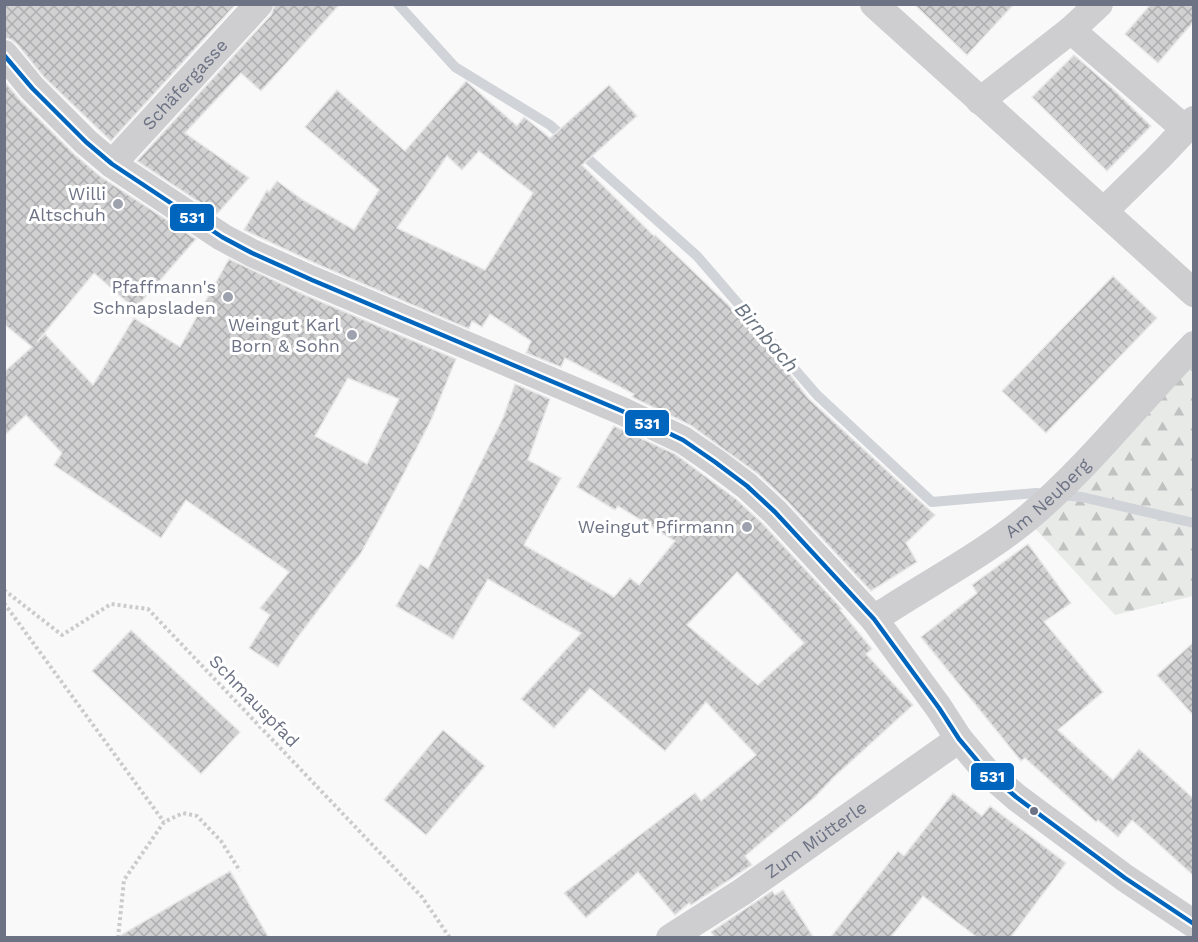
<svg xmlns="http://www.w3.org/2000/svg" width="1198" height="942" font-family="'Work Sans',sans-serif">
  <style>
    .forest { fill: url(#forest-firs) }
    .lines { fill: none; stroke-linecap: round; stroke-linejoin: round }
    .stream { stroke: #d0d3d8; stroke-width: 10 }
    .building { fill: url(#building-cross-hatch); stroke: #e8e8e8; stroke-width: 1.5; fill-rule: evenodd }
    .path { stroke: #cbcbcd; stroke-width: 4; stroke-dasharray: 3 3; stroke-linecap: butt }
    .street { stroke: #ceced0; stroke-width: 28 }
    .bus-1-casing { stroke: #fff; stroke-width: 9 }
    .bus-1 { stroke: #0065bd; stroke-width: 4.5 }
    .poi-dot { fill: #9ea2ae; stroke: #fff; stroke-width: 2 }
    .bus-dot { fill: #6d7385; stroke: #fff; stroke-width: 2 }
    .labels { text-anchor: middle; stroke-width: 6; stroke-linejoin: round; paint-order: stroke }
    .street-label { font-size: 18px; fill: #6d7385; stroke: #fff }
    .poi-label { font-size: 18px; fill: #6d7385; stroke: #fff; text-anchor: end }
    .water-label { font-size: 20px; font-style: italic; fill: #687380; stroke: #fff }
    .line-badge { stroke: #fff; stroke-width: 2 }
    .badge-label { font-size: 16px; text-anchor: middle; font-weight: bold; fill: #fff }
  </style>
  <defs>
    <pattern id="forest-firs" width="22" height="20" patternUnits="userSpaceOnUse" patternTransform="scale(1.5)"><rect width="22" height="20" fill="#e7eae7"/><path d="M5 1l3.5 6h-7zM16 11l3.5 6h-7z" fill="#bfc2c1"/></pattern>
    <pattern id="building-cross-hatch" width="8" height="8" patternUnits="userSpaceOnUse" patternTransform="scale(1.5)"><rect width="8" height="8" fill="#d1d1d2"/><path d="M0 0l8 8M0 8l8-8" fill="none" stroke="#aeaeb0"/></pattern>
  </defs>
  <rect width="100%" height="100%" fill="#f9f9f9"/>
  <polygon class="forest" points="1193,346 1193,596 1115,615 1031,524"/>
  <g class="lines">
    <g class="stream">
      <polyline points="398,4 455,67 550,125 567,140"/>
      <polyline points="578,150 697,256 817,395 932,502 1036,493 1082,497 1194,523"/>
    </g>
  </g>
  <g class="building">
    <polygon points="4,4 236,4 111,141 44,77 17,44 10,39 4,38"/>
    <polygon points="275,4 340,4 261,91 241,73 185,133 249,178 217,214 137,161 271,15"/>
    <polygon points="914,4 1014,4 967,55"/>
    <polygon points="1151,4 1194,4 1194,21 1158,63 1125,34"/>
    <polygon points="1074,55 1112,88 1151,126 1107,171 1032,97"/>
    <path d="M4 81 20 100 74 154 101 177 196 239 135 309 94 273 37 342 45 334 93 385 134 318 180 347 229 259 305 295 456 359 432 418 400 481 361 553 295 641 278 667 249 648 270 615 260 608 289 572 186 500 161 538 54 465 62 453 26 415 4 436V372L32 347 4 324ZM348 378 399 399 367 464 315 436Z"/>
    <path d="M466 81 517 126 524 117 550 138 609 85 637 116 582 165 654 236 655 235 760 335 808 398 935 515 906 543 917 562 871 591 787 501 758 474 690 425 632 397 634 394 565 358 561 367 526 353 531 341 490 314 482 327 472 321 469 329 319 265 244 230 267 190 269 192 277 181 303 200 354 230 379 190 305 127 337 90 405 151ZM479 151 533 193 485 270 397 228 447 156 462 170Z"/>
    <polygon points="1113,276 1157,318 1046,433 1002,391"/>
    <path d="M515 384 550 399 528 460 561 478 524 545 614 597 630 578 639 585 675 541 618 506 615 510 577 487 614 426 675 454 736 499 763 524 842 609 840 610 872 649 866 654 913 705 834 777 815 797 745 856 752 865 691 905 689 903 675 915 638 872 586 918 564 893 695 793 701 801 756 755 706 702 665 751 590 688 554 728 521 699 581 633 488 579 453 639 396 606 420 564 428 569 503 418ZM737 572 804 643 758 685 687 625Z"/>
    <polygon points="1028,544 1071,603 1044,622 1103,692 1058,730 1113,780 1139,749 1194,799 1194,876 1132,820 1118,837 1098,820 1096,822 1025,758 1021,761 921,637 977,593 972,585"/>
    <polygon points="131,630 240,732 201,774 92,671"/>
    <polygon points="1194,642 1194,716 1157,675"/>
    <polygon points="443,730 485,766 426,835 384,800"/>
    <polygon points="953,793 982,816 990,806 1066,863 1010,938 978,938 923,896 890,938 830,938 898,851 904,856"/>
    <polygon points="230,871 269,938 116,938"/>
    <polygon points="783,890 814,938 715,938 711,932 772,891 775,895"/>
  </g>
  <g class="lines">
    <g class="path">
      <polyline points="4,590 62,635 111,604 148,609 422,897 450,938"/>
      <polyline points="4,603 164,822"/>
      <polyline points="118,938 124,880 164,822 183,813 197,816 221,841 240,871"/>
    </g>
    <g class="street">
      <polyline points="874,4 1194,293"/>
      <polyline points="1071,30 1185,129"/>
      <polyline points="4,54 32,88 86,142 112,164 222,237 252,253 312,280 622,411 683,440 715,462 747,486 775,512 874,619 939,708 959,739 985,770 1016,797 1125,878 1194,924"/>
      <polyline points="980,101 1071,30 1099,4"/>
      <path id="s1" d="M112 164 259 4"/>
      <polyline points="1104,211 1158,158 1194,120"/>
      <path id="s2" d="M874 619C926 584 982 556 1030 516 1090 465 1139 401 1194 345"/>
      <path id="s3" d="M670 938 742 892 959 739"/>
    </g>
    <g class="bus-1-casing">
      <polyline id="bus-1" points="4,55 32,88 86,142 112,164 222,237 252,253 312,280 622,411 683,440 715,462 747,486 775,512 874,619 939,708 959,739 985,770 1016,797 1125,878 1194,924"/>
    </g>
    <use href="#bus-1" class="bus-1"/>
  </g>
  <g class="poi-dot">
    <circle cx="118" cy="204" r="6"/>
    <circle cx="228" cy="297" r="6"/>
    <circle cx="352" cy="335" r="6"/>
    <circle cx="747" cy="527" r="6"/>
  </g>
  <circle class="bus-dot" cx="1034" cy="811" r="5"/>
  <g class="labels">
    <g class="street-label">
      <text dy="6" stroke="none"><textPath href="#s1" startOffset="108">Schäfergasse</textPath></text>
      <text dy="6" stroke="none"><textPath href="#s2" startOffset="212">Am Neuberg</textPath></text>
      <text transform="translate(254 701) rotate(46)" y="6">Schmauspfad</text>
      <text dy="6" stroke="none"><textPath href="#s3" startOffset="176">Zum Mütterle</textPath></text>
    </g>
    <g class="poi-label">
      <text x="106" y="200">Willi<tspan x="106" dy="21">Altschuh</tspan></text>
      <text x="216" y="293">Pfaffmann's<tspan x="216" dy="21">Schnapsladen</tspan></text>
      <text x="340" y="331">Weingut Karl<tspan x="340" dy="21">Born &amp; Sohn</tspan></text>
      <text x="735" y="533">Weingut Pfirmann</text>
    </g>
    <g class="water-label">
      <text transform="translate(767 337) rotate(49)" y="7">Birnbach</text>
    </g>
  </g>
  <g class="line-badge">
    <rect x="169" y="203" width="46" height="29" rx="6" fill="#0065bd"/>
    <rect x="624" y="409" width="46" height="28" rx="6" fill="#0065bd"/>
    <rect x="970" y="762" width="45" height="29" rx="6" fill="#0065bd"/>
  </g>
  <g class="badge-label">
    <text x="192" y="223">531</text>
    <text x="647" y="429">531</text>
    <text x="992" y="782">531</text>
  </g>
  <rect width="1198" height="942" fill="none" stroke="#6d7385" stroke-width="12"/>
</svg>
